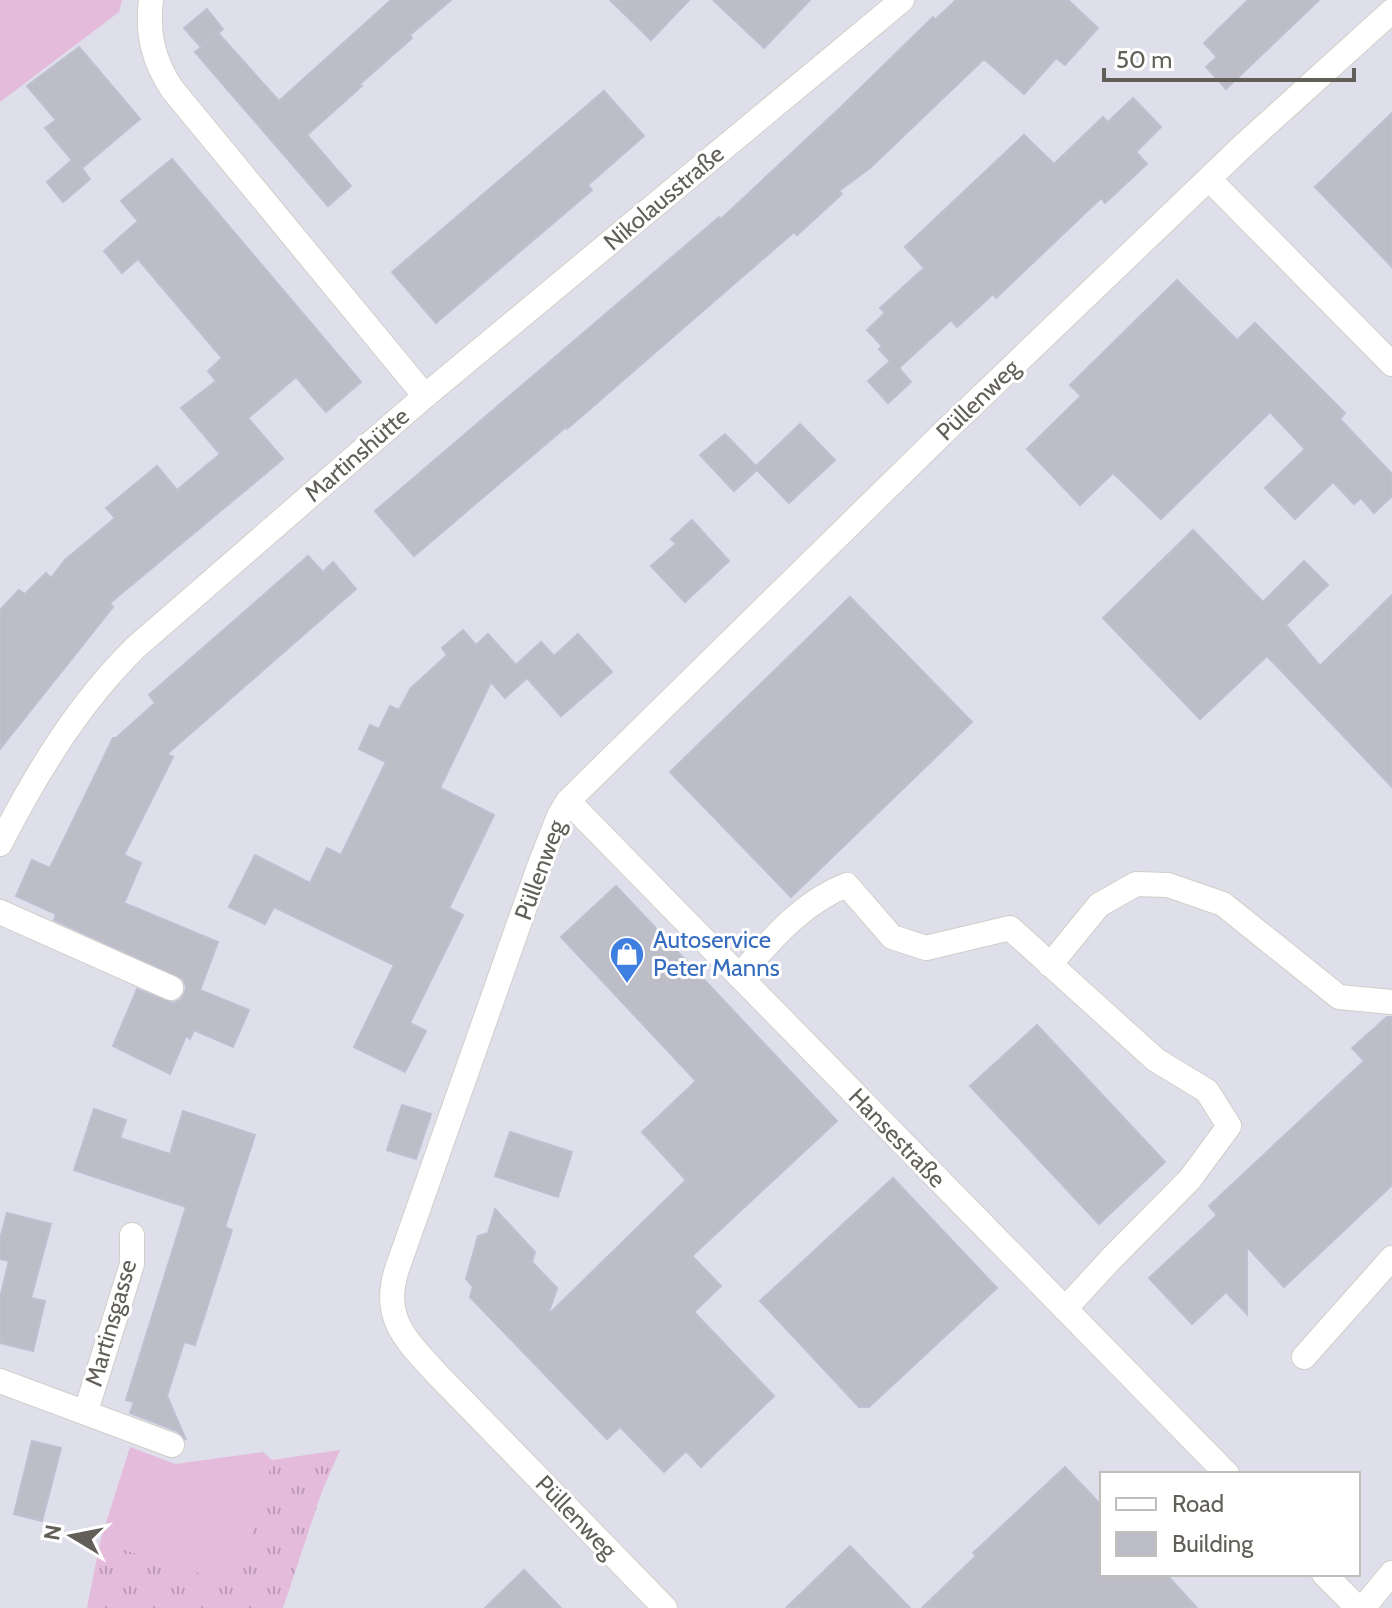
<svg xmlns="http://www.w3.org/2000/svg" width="1392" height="1608" font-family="Cabin,sans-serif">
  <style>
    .grass { fill: url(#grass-tufts) }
    .garden { fill: #e4bbda }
    .building { fill: #bcbdc6; stroke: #bebfd0; stroke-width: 2 }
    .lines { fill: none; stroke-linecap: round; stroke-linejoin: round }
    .minor-casing { stroke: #d0cfc8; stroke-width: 26 }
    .minor { stroke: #fff; stroke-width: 24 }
    .labels { text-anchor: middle; stroke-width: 6; stroke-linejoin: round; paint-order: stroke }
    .street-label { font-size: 24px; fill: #615f58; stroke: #fff }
    .shop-label { font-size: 24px; fill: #366cbe; stroke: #fff; text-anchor: start }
  </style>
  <defs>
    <pattern id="grass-tufts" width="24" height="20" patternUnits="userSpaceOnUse" patternTransform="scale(2)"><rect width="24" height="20" fill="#e4bbda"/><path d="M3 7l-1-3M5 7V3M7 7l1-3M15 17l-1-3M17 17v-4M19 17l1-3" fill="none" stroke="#bc9bb4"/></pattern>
  </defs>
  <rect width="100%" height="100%" fill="#dfdfec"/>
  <polygon class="grass" points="340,1450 322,1491 283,1608 87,1608 100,1542 236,1584 272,1460"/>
  <g class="garden">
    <polygon points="0,0 122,0 119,12 0,102"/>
    <polygon points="130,1447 175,1464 263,1452 272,1460 236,1585 100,1542"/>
  </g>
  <g class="building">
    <polygon points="391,0 451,0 410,35 412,38 360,84 362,86 307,135 351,186 328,206 195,52 218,33 279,101"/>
    <polygon points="610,0 689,0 651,40"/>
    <polygon points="713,0 810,0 764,48"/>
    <polygon points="956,0 1068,0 1098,28 1065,65 1056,58 1024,94 984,59 870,168 839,191 842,194 797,235 794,232 567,429 566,427 414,556 375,511 719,217 721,219 841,107 933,17 935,20"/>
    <polygon points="1248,0 1319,0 1226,89 1206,67 1217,57 1204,43"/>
    <polygon points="207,9 223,29 201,47 184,28"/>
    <polygon points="79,47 140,119 82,168 90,179 63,202 47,182 72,160 45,128 56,120 27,86"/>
    <polygon points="604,91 644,136 588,185 592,190 436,323 392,272"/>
    <polygon points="1133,98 1161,127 1136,152 1147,164 1105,203 1101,198 996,298 993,294 957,327 951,320 899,368 911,382 888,403 868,381 890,361 879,349 882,346 867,330 885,313 880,308 924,268 905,247 1024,135 1054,164 1103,117 1108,122"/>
    <polygon points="1392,113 1392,267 1315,187"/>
    <polygon points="172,159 361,382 326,412 296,377 248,418 283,459 110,603 113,607 0,749 0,610 19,590 25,594 46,573 51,578 65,560 115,518 106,508 157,466 177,490 220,454 181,408 216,381 208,371 222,358 138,259 122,273 104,251 138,221 121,201"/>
    <polygon points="1177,280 1237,340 1255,323 1345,413 1340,419 1392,474 1392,496 1374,513 1361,498 1354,504 1333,482 1295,519 1265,488 1305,449 1270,412 1161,519 1113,473 1080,505 1027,449 1081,396 1070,385"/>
    <polygon points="800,424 835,460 789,503 757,470 734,491 700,455 725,434 756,466"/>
    <polygon points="692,520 729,561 685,602 651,566 676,544 671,539"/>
    <polygon points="1193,530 1263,602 1304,561 1328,585 1286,625 1320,666 1392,595 1392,787 1267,656 1200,719 1103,618"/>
    <polygon points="308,556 323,572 333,562 356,589 167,754 173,757 124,855 141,863 124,903 218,942 200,990 249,1010 233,1047 194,1030 190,1039 186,1036 170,1074 113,1046 137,989 173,1003 180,1000 185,993 186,986 183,979 54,920 56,914 16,896 32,860 50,868 113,738 116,738 155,703 149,695"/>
    <polygon points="850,597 972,722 791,897 670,772"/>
    <polygon points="463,630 476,645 488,634 516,665 541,642 554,656 578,634 612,672 561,716 527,678 505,698 491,682 440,788 494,815 449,908 463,915 410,1023 426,1031 405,1072 354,1047 394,965 274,907 265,924 229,907 255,855 310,883 327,848 341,855 386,762 359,749 370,725 379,729 390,706 399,710 410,689 447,655 442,648"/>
    <polygon points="616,886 837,1121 692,1256 721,1286 694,1312 774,1396 701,1467 686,1451 664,1472 620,1427 607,1439 470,1297 473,1287 466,1279 478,1236 488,1233 495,1209 535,1252 532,1262 557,1288 548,1315 686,1180 642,1132 696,1081 561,937"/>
    <polygon points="1387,1017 1392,1017 1392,1185 1284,1287 1247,1247 1247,1314 1226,1292 1192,1324 1149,1278 1217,1215 1209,1206 1364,1061 1352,1048"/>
    <polygon points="1037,1025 1165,1162 1099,1224 970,1086"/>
    <polygon points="402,1105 431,1114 416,1159 387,1150"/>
    <polygon points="94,1109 126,1120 120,1138 170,1154 183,1111 255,1135 225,1227 232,1230 195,1345 184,1342 167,1396 186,1440 177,1431 130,1413 134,1402 126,1400 186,1207 74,1170"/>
    <polygon points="510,1132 572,1152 558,1197 495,1176"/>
    <polygon points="893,1178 997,1288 869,1407 859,1407 760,1301"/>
    <polygon points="7,1213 51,1224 31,1298 45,1301 33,1351 0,1343 0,1298 9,1261 0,1259 0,1239"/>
    <polygon points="32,1441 61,1448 42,1521 14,1514"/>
    <polygon points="1065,1467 1102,1506 1102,1574 1166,1574 1197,1608 922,1608 976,1556 973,1553"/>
    <polygon points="850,1546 910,1608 786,1608"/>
    <polygon points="524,1570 561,1608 485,1608"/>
  </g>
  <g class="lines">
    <g class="minor-casing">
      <g id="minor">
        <path d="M151 0C147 34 153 60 172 89L425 396"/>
        <polyline points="1209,179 1392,364"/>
        <polyline points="568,801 1227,1474"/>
        <path d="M0 844C37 772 78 704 136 647L425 396 902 0"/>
        <polyline points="0,912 171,988"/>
        <polyline points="1050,965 1099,905 1136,884 1168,885 1223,904 1339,997 1392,1002"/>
        <path d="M739 976C770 941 802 902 847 885L892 937 926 948 1010 928 1156 1060 1207 1091 1229 1126 1190 1179 1110 1260 1065 1309"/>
        <polyline points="1304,1357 1392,1258"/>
        <polyline points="0,1381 172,1445"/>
        <polyline points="86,1411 132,1264 132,1235"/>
        <polyline points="1324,1574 1358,1608"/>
        <path d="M665 1608 437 1374C406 1340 381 1318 397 1269L539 867 559 816 568 801 941 435 1245 144 1392 11"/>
        <polyline points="1363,1608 1392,1573"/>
      </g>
    </g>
    <use href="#minor" class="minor"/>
  </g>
  <defs>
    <g id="shop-pin" transform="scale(1.8)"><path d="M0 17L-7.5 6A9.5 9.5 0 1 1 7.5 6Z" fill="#3f7fe0" stroke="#fff"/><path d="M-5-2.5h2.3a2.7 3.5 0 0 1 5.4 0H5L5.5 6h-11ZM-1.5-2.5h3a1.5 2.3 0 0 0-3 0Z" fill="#fff"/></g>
  </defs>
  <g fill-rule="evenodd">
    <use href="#shop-pin" x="627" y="954"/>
  </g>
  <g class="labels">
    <g class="street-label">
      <text transform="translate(664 198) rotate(-40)" y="8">Nikolausstraße</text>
      <text transform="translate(978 400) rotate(-44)" y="8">Püllenweg</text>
      <text transform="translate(357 455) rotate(-41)" y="8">Martinshütte</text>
      <text transform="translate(540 870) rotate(-70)" y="8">Püllenweg</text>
      <text transform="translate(897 1138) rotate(46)" y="8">Hansestraße</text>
      <text transform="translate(111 1323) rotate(-74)" y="8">Martinsgasse</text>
      <text transform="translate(576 1517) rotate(46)" y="8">Püllenweg</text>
    </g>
    <g class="shop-label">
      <text x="653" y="948">Autoservice<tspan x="653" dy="28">Peter Manns</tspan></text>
    </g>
  </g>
  <rect x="1100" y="1472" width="260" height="104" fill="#ffffff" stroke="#c0bfbc" stroke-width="2"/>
  <rect x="1116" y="1498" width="40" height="12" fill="#ffffff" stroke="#c0bfbc" stroke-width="2"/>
  <text x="1172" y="1512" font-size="24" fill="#615f58">Road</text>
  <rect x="1116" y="1532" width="40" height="24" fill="#bcbdc6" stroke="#c0bfbc" stroke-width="2"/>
  <text x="1172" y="1552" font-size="24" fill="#615f58">Building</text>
  <g transform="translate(72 1536) rotate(280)" stroke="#ffffff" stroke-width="6" paint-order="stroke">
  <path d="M0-6L14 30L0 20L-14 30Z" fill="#615f58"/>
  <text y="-12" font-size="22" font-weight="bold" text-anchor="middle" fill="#615f58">N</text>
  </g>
  <path d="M1104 68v12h250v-12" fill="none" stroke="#615f58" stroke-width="4"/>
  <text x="1116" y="68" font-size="24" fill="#615f58" stroke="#ffffff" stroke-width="6" paint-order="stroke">50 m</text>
</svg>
